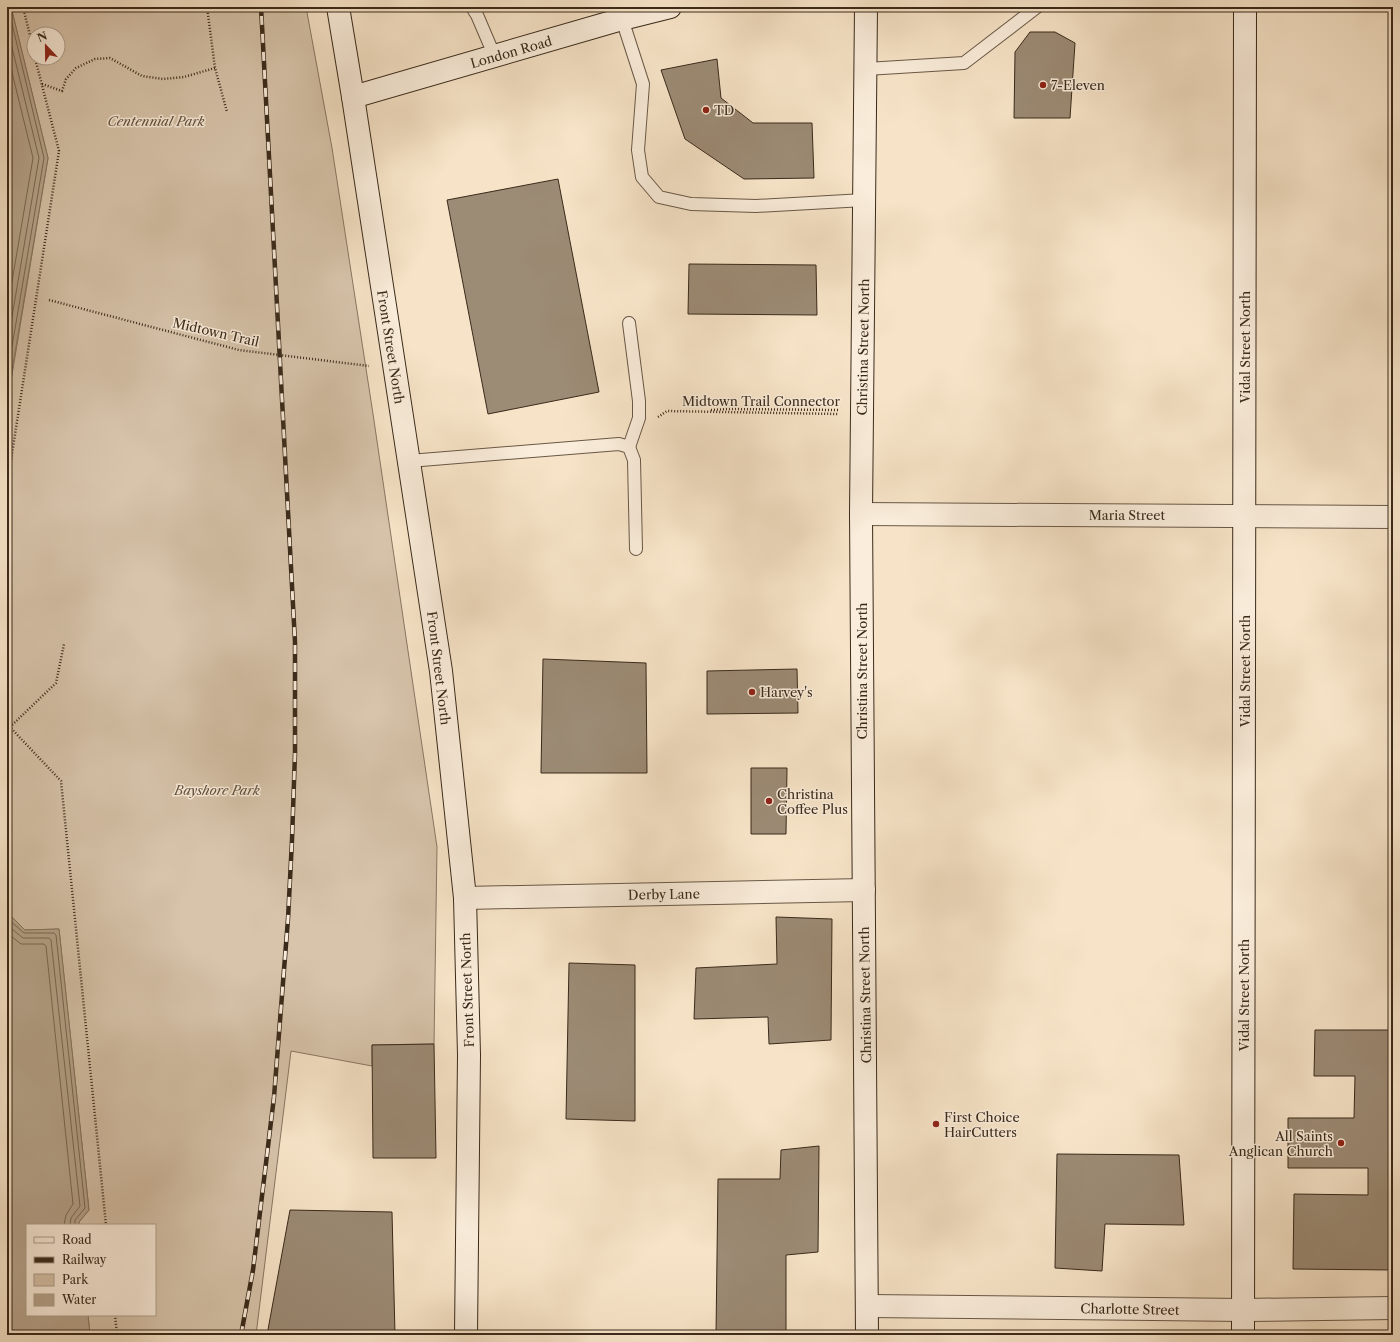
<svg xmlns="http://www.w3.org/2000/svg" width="1400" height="1342" font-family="'Libre Caslon Text',serif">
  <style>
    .green { fill: #d7c4ab; stroke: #887763; fill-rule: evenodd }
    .water { fill: #b7a58d; stroke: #85745f }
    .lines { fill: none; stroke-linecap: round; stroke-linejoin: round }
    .shore { stroke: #786854; stroke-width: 1 }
    .building { fill: #9c8b75; stroke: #3a2a1b }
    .lane-casing { stroke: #695846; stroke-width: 14 }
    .street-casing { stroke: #695846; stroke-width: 24 }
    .secondary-casing { stroke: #3a2a1b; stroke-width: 24 }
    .path { stroke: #3a2a1b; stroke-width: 2.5; stroke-dasharray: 1 2; stroke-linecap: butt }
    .lane { stroke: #faeddb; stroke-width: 12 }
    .street { stroke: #faeddb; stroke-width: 22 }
    .secondary { stroke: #faeddb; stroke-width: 22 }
    .rail-casing { stroke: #3a2a1b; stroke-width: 4.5 }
    .rail { stroke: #faeddb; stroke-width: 3; stroke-dasharray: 9; stroke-linecap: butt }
    .poi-dot { fill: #8f2418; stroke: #faeddb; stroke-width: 1.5 }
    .labels { text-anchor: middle; stroke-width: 3; stroke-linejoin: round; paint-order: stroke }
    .street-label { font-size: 13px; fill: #3a2a1b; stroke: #faeddb }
    .poi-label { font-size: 13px; fill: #3a2a1b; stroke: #faeddb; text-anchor: start }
    .park-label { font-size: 13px; font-style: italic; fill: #61503f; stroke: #faeddb }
  </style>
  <rect width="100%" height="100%" fill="#f7e4c8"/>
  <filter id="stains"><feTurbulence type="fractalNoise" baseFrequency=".005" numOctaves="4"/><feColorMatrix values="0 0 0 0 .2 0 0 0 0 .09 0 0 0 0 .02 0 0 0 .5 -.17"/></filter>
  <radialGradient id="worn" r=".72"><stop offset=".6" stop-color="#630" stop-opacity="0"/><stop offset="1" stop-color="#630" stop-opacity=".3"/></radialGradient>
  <path class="green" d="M11 7H306L332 148 373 414 437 847 434 1044 372 1045V1066L291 1051 256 1335H90L88 1315H155V1225H79V1222L89 1210 59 929 25 930 7 912V405L48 158ZM34 34H58V58H34Z"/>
  <g class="water">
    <polygon points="7,7 11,7 48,158 7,400"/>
    <polygon points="7,912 25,930 59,929 89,1210 79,1222 79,1225 27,1225 27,1315 88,1315 90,1335 7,1335"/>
  </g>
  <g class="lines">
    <g class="shore">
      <polyline points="7,27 39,158 7,346"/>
      <polyline points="7,52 33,158 7,311"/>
      <polyline points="7,376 44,158 8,7"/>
      <polyline points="7,918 24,933 54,933 56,935 85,1208 75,1220 75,1225"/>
      <polyline points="7,925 23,938 49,938 51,940 80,1206 71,1218 70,1225"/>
      <polyline points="7,933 21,944 44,944 46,946 73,1204 66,1215 64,1225"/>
    </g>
  </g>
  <g class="building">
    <polygon points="1030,32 1055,32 1075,43 1070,118 1014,118 1015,52"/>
    <polygon points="717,59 721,98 753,123 812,123 814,178 744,179 685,139 661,70"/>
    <polygon points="558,179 599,392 488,414 447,200"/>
    <polygon points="689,264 816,265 817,315 688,314"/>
    <polygon points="543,659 646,663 647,773 541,773"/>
    <polygon points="797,669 798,713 707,714 707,671"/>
    <polygon points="751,768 787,768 786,834 751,834"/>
    <polygon points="776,917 832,919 831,1040 769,1044 768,1017 694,1019 696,968 777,964"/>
    <polygon points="569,963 635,965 635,1121 566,1119"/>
    <polygon points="1315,1030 1389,1030 1389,1097 1393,1097 1393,1270 1293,1269 1294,1194 1368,1195 1368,1168 1288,1168 1288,1118 1354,1118 1355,1076 1314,1076"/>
    <polygon points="434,1044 436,1158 373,1158 372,1045"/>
    <polygon points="819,1146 818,1252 786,1255 786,1335 716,1335 718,1179 780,1179 781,1150"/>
    <polygon points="1057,1154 1179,1155 1184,1225 1105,1224 1102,1271 1055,1268"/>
    <polygon points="290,1210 392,1212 395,1335 267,1335"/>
  </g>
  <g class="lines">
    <g class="lane-casing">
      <g id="lane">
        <polyline points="472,7 477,15 495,57"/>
        <polyline points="622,7 622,19 643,84 638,150 642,177 659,197 691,204 756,206 864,200"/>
        <polyline points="866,69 964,63 1037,7"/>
        <polyline points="629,323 639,401 639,418 629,447"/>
        <polyline points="409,461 619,444 629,447 634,460 636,549"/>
      </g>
    </g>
    <g class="street-casing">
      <g id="street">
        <polyline points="861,514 1393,517"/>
        <polyline points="465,898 864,890"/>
        <polyline points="868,1306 1244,1310 1393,1308"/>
      </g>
    </g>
    <g class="secondary-casing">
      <g id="secondary">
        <polyline points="338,7 353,97 441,671 465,898 469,1055 466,1335"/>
        <polyline points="866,7 861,514 867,1335"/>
        <polyline points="353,97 622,19 670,7"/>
        <polyline points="1243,1335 1245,7"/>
      </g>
    </g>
    <g class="path">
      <polyline points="23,7 34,52"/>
      <polyline points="207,7 215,68 227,112"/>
      <polyline points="42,84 62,91 66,79 76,68 95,59 110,58 142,76 163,79 184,77 215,68"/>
      <polyline points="49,300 239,350 369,366"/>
      <polyline points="711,410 727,409 838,410"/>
      <polyline points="658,417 667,411 838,414"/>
      <polyline points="7,486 59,151 35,58"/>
      <polyline points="7,724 61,781 106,1225"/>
      <polyline points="10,727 56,683 64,644"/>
      <polyline points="115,1315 117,1335"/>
    </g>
    <use href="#lane" class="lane"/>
    <use href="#street" class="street"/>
    <use href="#secondary" class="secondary"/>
    <g class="rail-casing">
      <polyline id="rail" points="241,1335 253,1270 274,1097 288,919 292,840 295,753 295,642 261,7"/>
    </g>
    <use href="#rail" class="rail"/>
  </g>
  <g class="poi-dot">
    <circle cx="1043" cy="85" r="4"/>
    <circle cx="706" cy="110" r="4"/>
    <circle cx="752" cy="692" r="4"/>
    <circle cx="769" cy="801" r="4"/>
    <circle cx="936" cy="1124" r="4"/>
    <circle cx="1341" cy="1143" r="4"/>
  </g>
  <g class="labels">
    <g class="street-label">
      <text transform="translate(511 52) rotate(-16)" y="5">London Road</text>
      <text transform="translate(216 332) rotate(13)" y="5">Midtown Trail</text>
      <text transform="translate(391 347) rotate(81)" y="5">Front Street North</text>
      <text transform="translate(863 347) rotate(-89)" y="5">Christina Street North</text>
      <text transform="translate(1245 347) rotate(-90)" y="5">Vidal Street North</text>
      <text x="761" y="406">Midtown Trail Connector</text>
      <text x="1127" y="520">Maria Street</text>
      <text transform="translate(439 668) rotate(83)" y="5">Front Street North</text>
      <text transform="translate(862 671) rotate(-90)" y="5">Christina Street North</text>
      <text transform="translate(1245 671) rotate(-90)" y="5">Vidal Street North</text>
      <text transform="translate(664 894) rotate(-1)" y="5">Derby Lane</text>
      <text transform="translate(467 990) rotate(-92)" y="5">Front Street North</text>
      <text transform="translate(865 995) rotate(-91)" y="5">Christina Street North</text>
      <text transform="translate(1244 995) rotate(-90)" y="5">Vidal Street North</text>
      <text transform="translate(1130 1309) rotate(1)" y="5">Charlotte Street</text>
    </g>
    <g class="poi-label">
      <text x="1051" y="90">7-Eleven</text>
      <text x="714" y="115">TD</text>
      <text x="760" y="697">Harvey's</text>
      <text x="777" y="799">Christina<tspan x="777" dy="15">Coffee Plus</tspan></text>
      <text x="944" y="1122">First Choice<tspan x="944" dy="15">HairCutters</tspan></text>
      <text x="1333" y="1141" text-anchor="end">All Saints<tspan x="1333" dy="15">Anglican Church</tspan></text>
    </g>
    <g class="park-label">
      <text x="156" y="126">Centennial Park</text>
      <text x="217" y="795">Bayshore Park</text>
    </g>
  </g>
  <rect width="1400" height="1342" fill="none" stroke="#f7e4c8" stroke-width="24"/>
  <rect x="8" y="8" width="1384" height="1326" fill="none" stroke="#3a2a1b" stroke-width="2"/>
  <rect x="12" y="12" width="1376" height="1318" fill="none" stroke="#3a2a1b"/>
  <rect x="26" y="1224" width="130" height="92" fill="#faeddb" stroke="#ad9f8e"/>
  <rect x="34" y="1237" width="20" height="6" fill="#faeddb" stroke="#ad9f8e"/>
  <text x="62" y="1244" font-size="12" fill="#3a2a1b">Road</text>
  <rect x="34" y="1257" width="20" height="6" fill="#3a2a1b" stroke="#ad9f8e"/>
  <text x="62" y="1264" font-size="12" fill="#3a2a1b">Railway</text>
  <rect x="34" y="1274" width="20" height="12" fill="#d7c4ab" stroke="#ad9f8e"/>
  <text x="62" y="1284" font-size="12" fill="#3a2a1b">Park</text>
  <rect x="34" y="1294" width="20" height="12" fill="#b7a58d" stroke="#ad9f8e"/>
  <text x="62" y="1304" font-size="12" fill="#3a2a1b">Water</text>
  <g transform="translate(46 46) rotate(338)"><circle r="19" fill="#faeddb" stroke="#ad9f8e"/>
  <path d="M0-3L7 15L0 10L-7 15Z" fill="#8f2418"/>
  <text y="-6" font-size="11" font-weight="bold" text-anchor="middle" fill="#3a2a1b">N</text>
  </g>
  <rect width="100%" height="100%" filter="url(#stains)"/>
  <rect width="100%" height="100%" fill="url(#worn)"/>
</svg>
